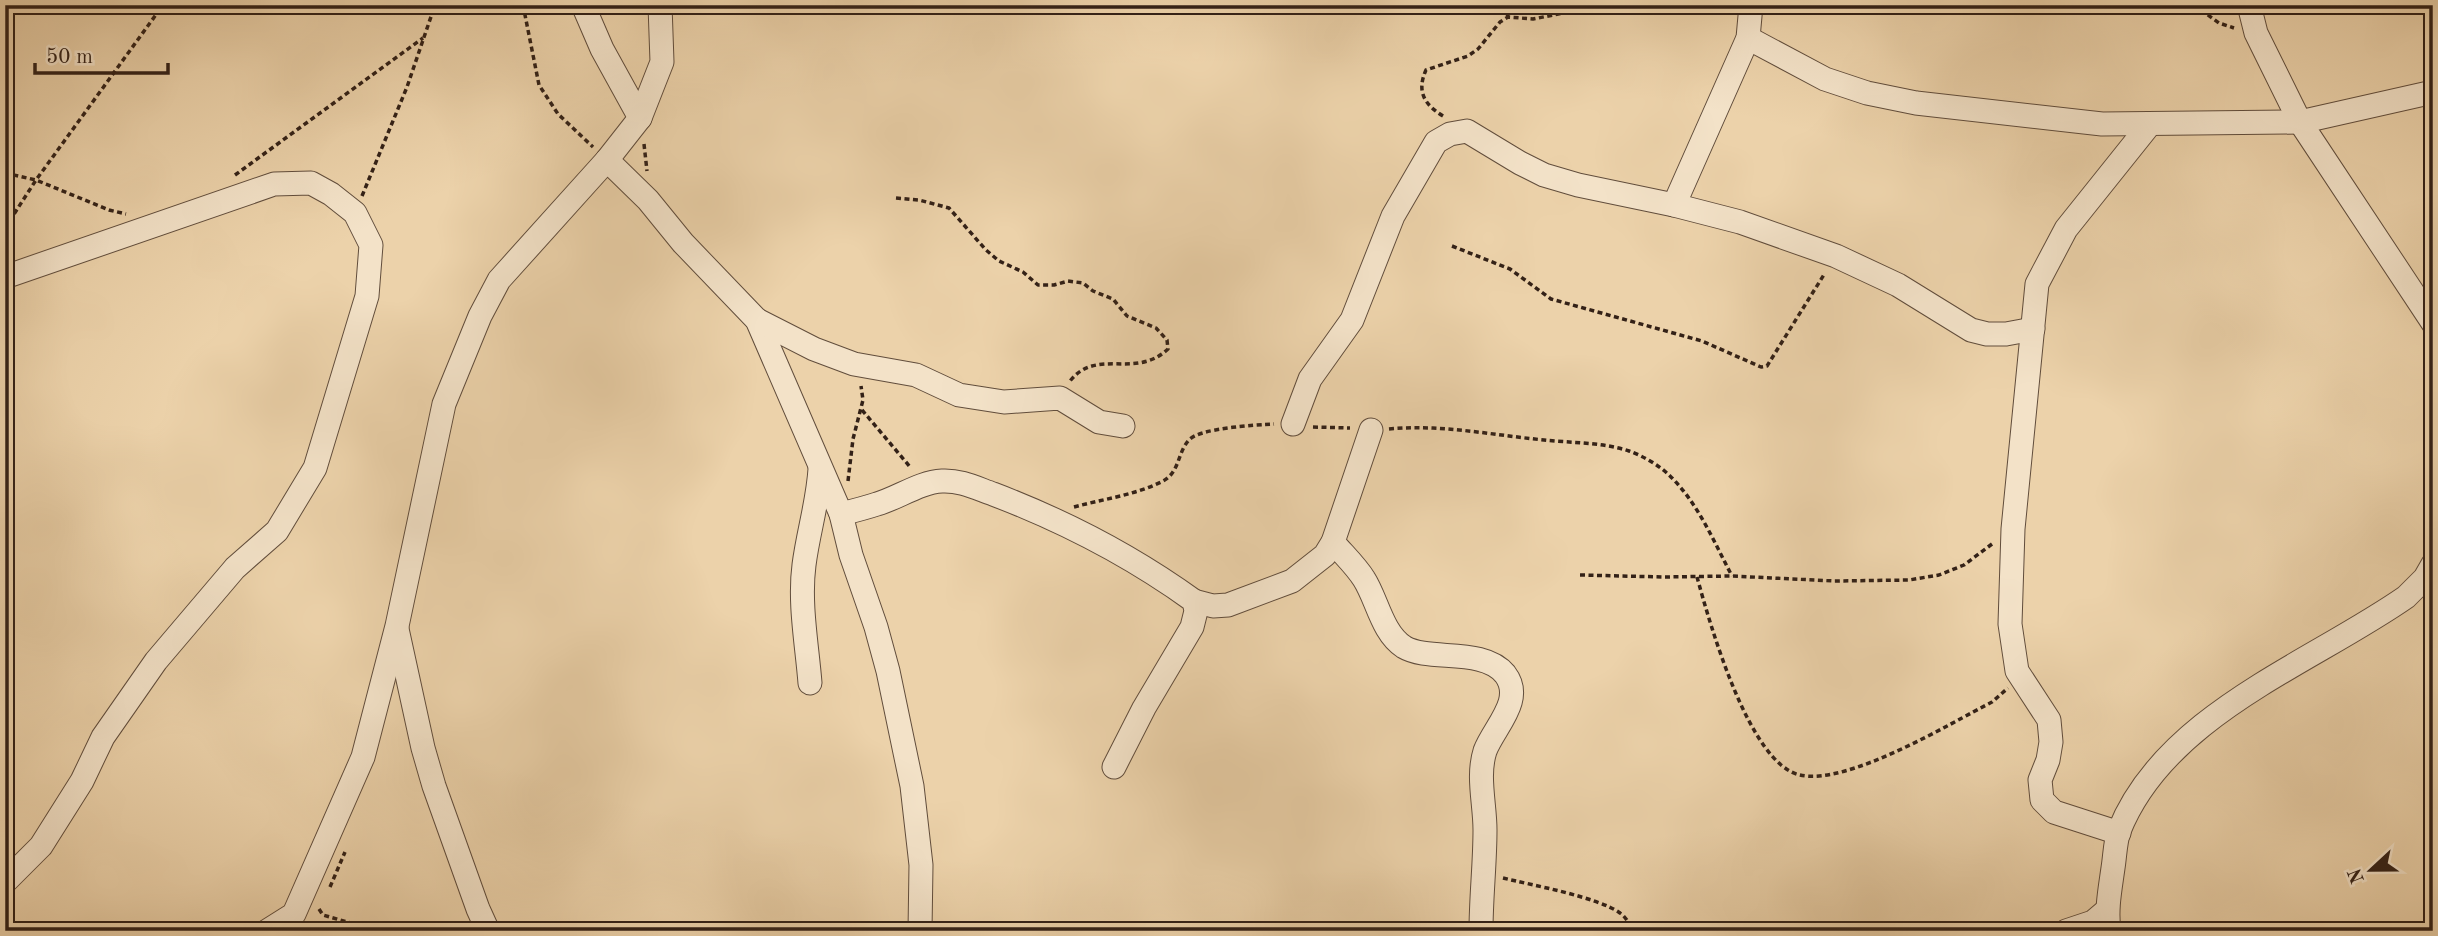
<svg xmlns="http://www.w3.org/2000/svg" width="2438" height="936" font-family="'Old Standard TT',serif">
<rect width="100%" height="100%" fill="#ecd2aa"/>
<filter id="stains"><feTurbulence type="fractalNoise" baseFrequency=".00286" numOctaves="4"/><feColorMatrix values="0 0 0 0 .2 0 0 0 0 .09 0 0 0 0 .02 0 0 0 .5 -.17"/></filter>
<radialGradient id="worn" r=".72"><stop offset=".6" stop-color="#630" stop-opacity="0"/><stop offset="1" stop-color="#630" stop-opacity=".3"/></radialGradient>
<g fill="none" stroke-linecap="round" stroke-linejoin="round">
<defs>
<g id="minor">
<path d="M583,5L602,49L640,118"/>
<path d="M2249,5L2256,33L2300,122L2433,323"/>
<path d="M1748,38L1825,79L1867,93L1916,103L2102,124L2300,122L2433,92"/>
<path d="M607,160L648,200L683,243L757,320L841,514L851,555L876,627L888,671L912,786L921,865L920,931"/>
<path d="M1674,205L1748,38L1751,5"/>
<path d="M5,277L274,184L311,183L331,194L355,213L371,245L367,296L315,468L277,531L235,568L156,661L103,737L82,781L41,846L5,882"/>
<path d="M757,320L814,349L854,364L916,375L959,395L1004,402L1060,398L1099,422L1123,426"/>
<path d="M1293,424L1310,379L1352,320L1393,216L1436,142L1450,134L1467,131L1520,163L1544,175L1578,185L1674,205L1740,222L1836,256L1898,285L1971,330L1987,334H2006L2033,329"/>
<path d="M841,514C853,511 865,508 877,504C898,498 920,482 942,481C960,480 976,488 993,494C1064,521 1133,557 1194,601L1196,611L1192,627L1144,708L1114,767"/>
<path d="M1333,542C1343,554 1356,566 1364,579C1377,599 1382,633 1404,647C1429,662 1483,647 1505,674C1525,700 1494,727 1485,751C1477,776 1485,804 1485,830C1485,864 1481,897 1481,931"/>
<path d="M1194,601L1213,606L1228,605L1292,581L1325,555L1333,542L1371,430"/>
<path d="M397,629L423,748L434,786L478,909L488,931"/>
<path d="M810,683C807,645 799,603 804,565C808,533 818,502 820,469"/>
<path d="M2119,833L2054,812L2042,800L2040,780L2048,760L2051,742L2049,720L2017,671L2010,624L2013,529L2037,284L2066,229L2150,124"/>
<path d="M267,931L294,914L363,757L397,626L444,404L480,316L499,280L607,160L640,118L662,62L660,5"/>
<path d="M2066,931L2093,922L2106,911"/>
<path d="M2109,931C2106,909 2110,890 2113,868C2115,856 2115,842 2119,831C2165,715 2310,664 2406,597L2425,578L2433,564"/>
</g>
</defs>
<use href="#minor" stroke="#614d3c" stroke-width="25"/>
<g stroke="#332117" stroke-width="3.5" stroke-dasharray="5 3.5" stroke-linecap="butt">
<path d="M523,5L539,85L558,114L593,147"/>
<path d="M1505,5L1508,17"/>
<path d="M2194,5L2219,23L2234,28"/>
<path d="M1443,116C1425,105 1416,92 1426,70L1468,56L1478,49L1500,22L1508,17L1533,19L1605,5"/>
<path d="M644,144L647,171"/>
<path d="M5,173L36,180L109,210L126,214"/>
<path d="M235,175L423,38"/>
<path d="M362,196L407,87L435,5"/>
<path d="M896,198L919,200L949,208L986,250L999,261L1023,272L1038,285H1054L1068,281L1083,283L1093,291L1113,299L1127,316L1156,328L1167,340L1168,349C1135,380 1097,347 1070,381"/>
<path d="M5,228L36,180L163,5"/>
<path d="M1452,246L1510,269L1551,299L1702,341L1761,367L1767,366L1825,273"/>
<path d="M862,410L911,468"/>
<path d="M1313,427L1350,428"/>
<path d="M1389,429C1441,424 1492,435 1544,440C1571,443 1602,442 1629,451C1643,456 1659,465 1670,476C1698,503 1714,542 1732,576"/>
<path d="M848,481L853,439L863,400L861,386"/>
<path d="M1074,507C1103,499 1136,495 1163,481C1180,472 1177,453 1189,440C1199,428 1256,425 1274,424"/>
<path d="M1580,575L1664,577L1732,576L1834,581L1909,580L1939,575L1964,565L1992,544"/>
<path d="M1697,577C1710,624 1749,764 1800,775C1847,786 1949,724 1992,702L2008,688"/>
<path d="M1503,878C1531,885 1598,897 1620,913C1626,917 1630,925 1633,931"/>
<path d="M330,887L345,852"/>
<path d="M319,909L323,915L378,931"/>
</g>
<use href="#minor" stroke="#f3e2c8" stroke-width="23"/>
</g>
<rect width="2438" height="936" fill="none" stroke="#ecd2aa" stroke-width="28"/>
<rect x="7" y="7" width="2424" height="922" fill="none" stroke="#332117" stroke-width="3.5"/>
<rect x="14" y="14" width="2410" height="908" fill="none" stroke="#332117" stroke-width="2"/>
<g transform="translate(2371 870) rotate(248)" stroke="#f3e2c8" stroke-width="5" paint-order="stroke">
<path d="M0-5L12 26L0 18L-12 26Z" fill="#332117"/>
<text y="-10" font-size="19" font-weight="bold" text-anchor="middle" fill="#332117">N</text>
</g>
<path d="M35 63v10h133v-10" fill="none" stroke="#332117" stroke-width="3.5"/>
<text x="46" y="63" font-size="21" fill="#332117" stroke="#f3e2c8" stroke-width="5" paint-order="stroke">50 m</text>
<rect width="100%" height="100%" filter="url(#stains)"/>
<rect width="100%" height="100%" fill="url(#worn)"/>
</svg>
